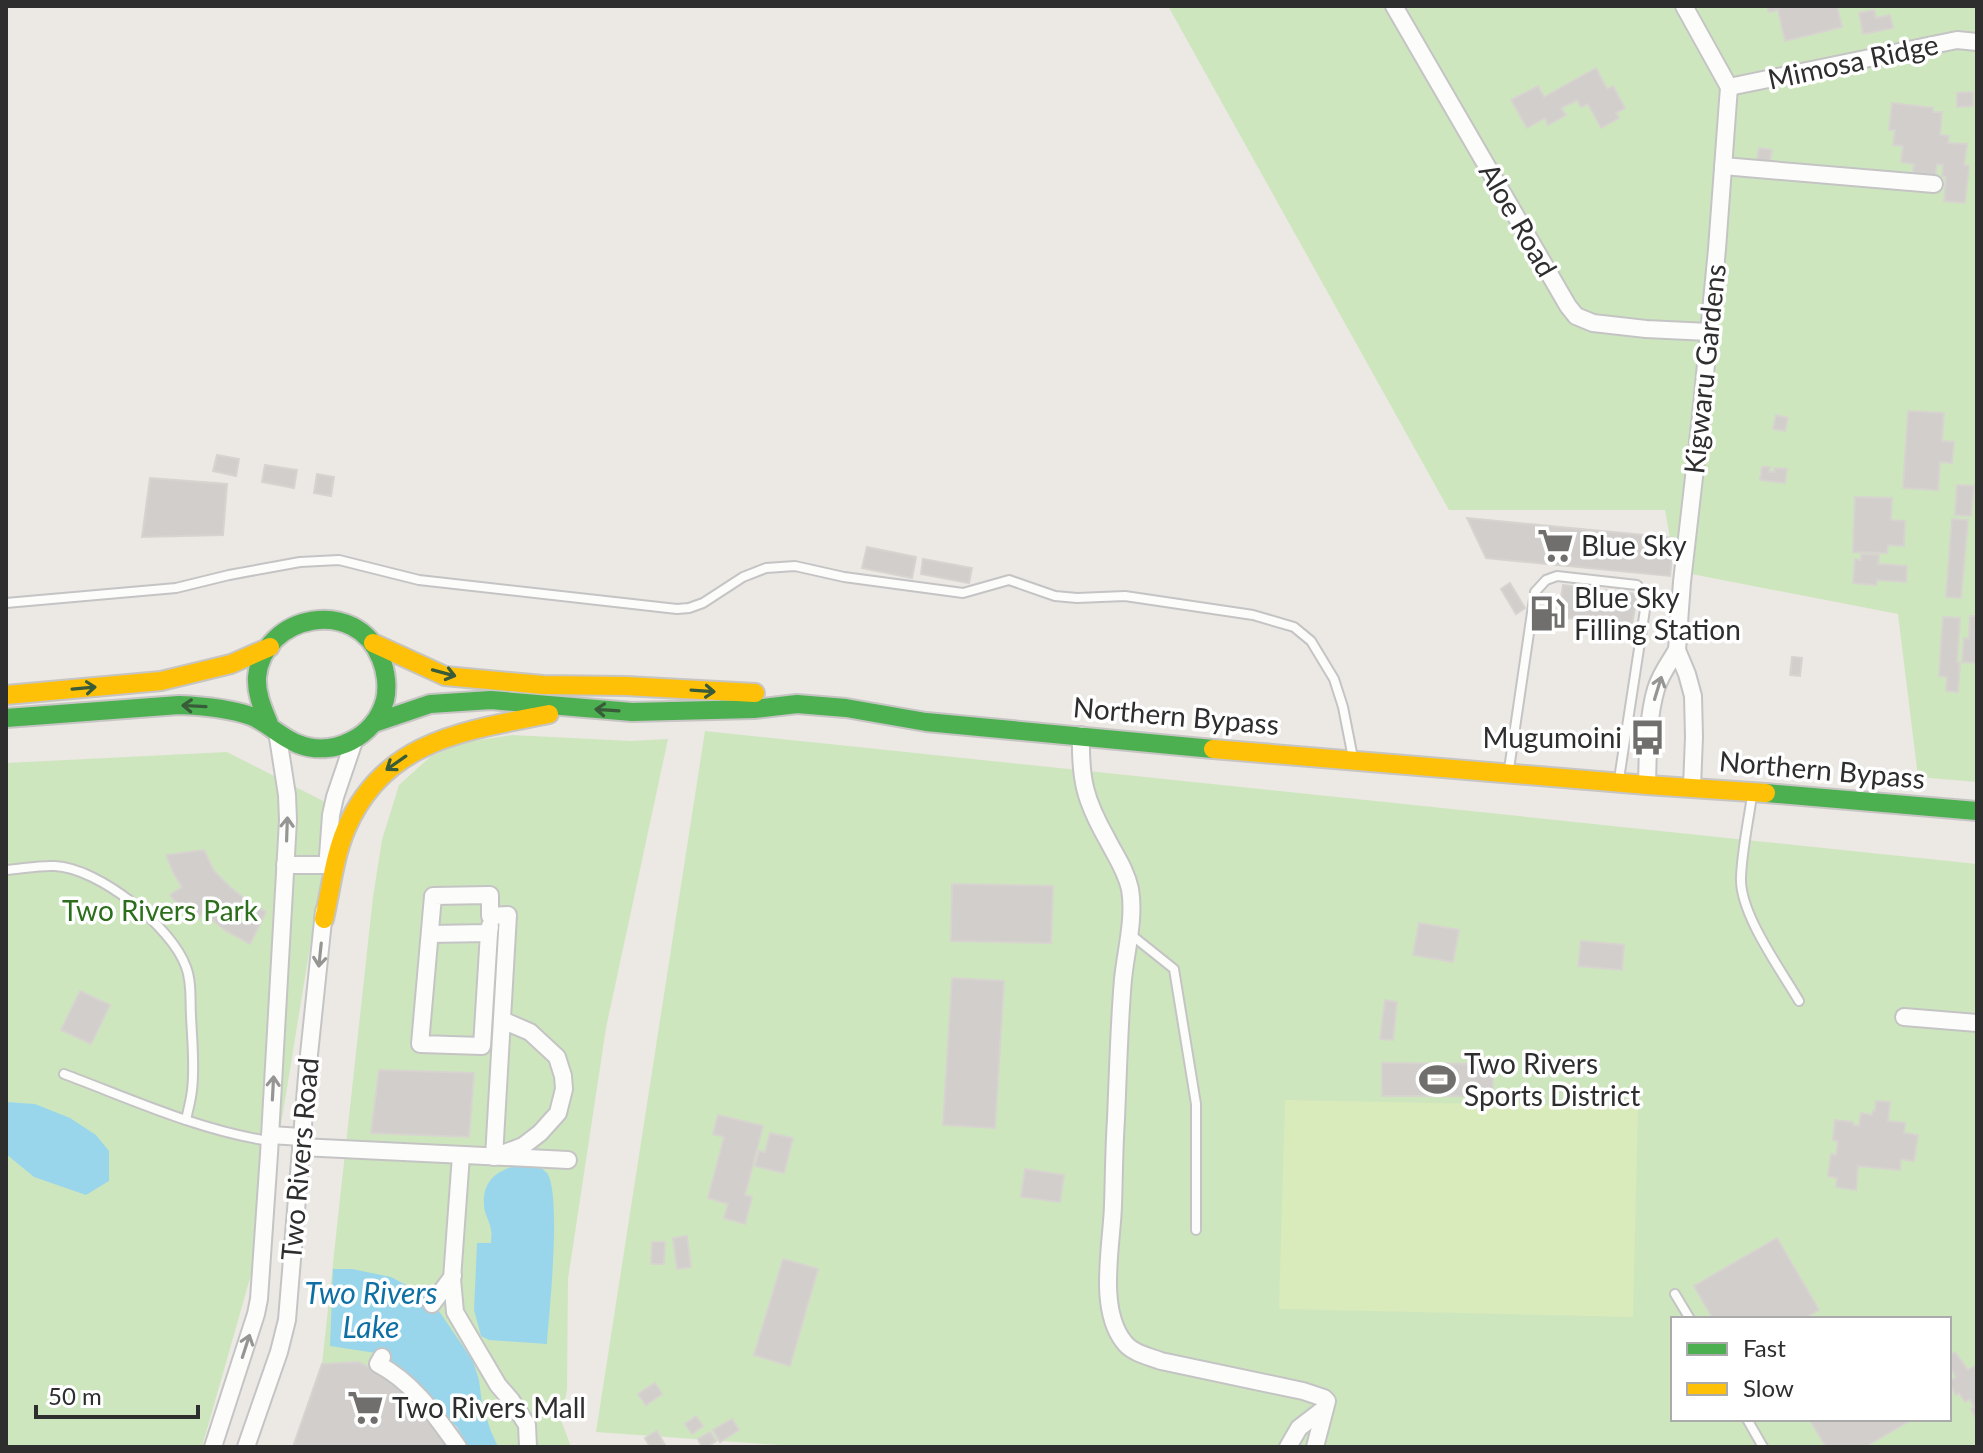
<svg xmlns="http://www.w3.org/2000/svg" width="1983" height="1453" font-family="Lato,sans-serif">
<rect width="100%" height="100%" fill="#ece8e4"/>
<g fill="#cee6be" fill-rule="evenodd">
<path d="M1168,6H1977V782L1918,777L1898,614L1676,571L1665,510H1449Z"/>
<path d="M705,731L1977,864V1447H807L596,1432ZM1673,1319H1949V1419H1673Z"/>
<path d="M512,735L631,741L668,739L606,1028L568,1279L567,1390L561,1420L571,1447H449L379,1372L358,1362L322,1364L373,897L382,840L399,785L430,757L461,743Z"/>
<path d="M227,752L333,806L264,1229L202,1447H6V763Z"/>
</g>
<path fill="#d9eabb" d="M1285,1100L1638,1107L1633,1317L1279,1309Z"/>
<g fill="#99d6ec">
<path d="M6,1102L35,1104L70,1118L96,1135L109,1151V1181L86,1195L34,1177L6,1154Z"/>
<path d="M524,1164C533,1165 542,1167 547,1173C562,1195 549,1313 547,1344L489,1340L481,1336L474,1310L477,1243H491C491,1239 492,1234 491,1230C490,1221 484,1214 484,1205C482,1178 501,1168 524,1164Z"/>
<path d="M333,1269H352L391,1277L425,1295L441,1314L473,1361L479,1380L482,1403L490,1429L498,1447H467L456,1427L444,1412L417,1382L400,1368L376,1353L330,1346Z"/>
</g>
<g fill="#d1cecb" stroke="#d7d4d0" stroke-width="2">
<path d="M1767,6H1837L1842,27L1785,41L1778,10L1769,12Z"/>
<path d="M1874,10L1876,18L1890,15L1893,28L1863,34L1859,13Z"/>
<path d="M1596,68L1607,89L1613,86L1625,108L1616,113L1619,118L1601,128L1588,104L1581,107L1577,100L1561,108L1566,115L1548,125L1545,118L1527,128L1511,100L1538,86L1544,97Z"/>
<path d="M1973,92V106L1957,107V93Z"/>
<path d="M1892,103L1933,108V112H1942L1940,135L1949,136L1948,143L1967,144L1964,165L1969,166L1965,203L1944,201L1946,177L1942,176L1943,165L1937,164L1934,184L1912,181L1914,164L1901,162L1903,146L1893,145L1895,130H1889Z"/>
<path d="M1759,148L1772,150L1769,167L1756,165Z"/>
<path d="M1908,411L1944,413L1942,441L1954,442L1952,463L1940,462L1938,490L1903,488Z"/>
<path d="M1776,415L1788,418L1785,431L1773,429Z"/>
<path d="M217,455L239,459L236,476L213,471Z"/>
<path d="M265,465L297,470L294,488L262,482Z"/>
<path d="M1762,467H1770L1769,472H1774L1775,468L1787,469L1785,483L1760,480Z"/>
<path d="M317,474L334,477L331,496L314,493Z"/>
<path d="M150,478L227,484L223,535L142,537Z"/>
<path d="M1957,485L1974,486L1971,516L1955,515Z"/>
<path d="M1855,497L1892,498L1891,520L1905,521L1904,546L1888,545L1887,553L1853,552Z"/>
<path d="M1467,518L1674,538L1670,576L1486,558Z"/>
<path d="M1952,519L1968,520L1961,598L1946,597Z"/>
<path d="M867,547L916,557L912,578L862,568Z"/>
<path d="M1861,554L1879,555L1878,564L1907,566L1906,582L1877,580L1876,585L1853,583L1855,559L1861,560Z"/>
<path d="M923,559L972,568L969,583L921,574Z"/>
<path d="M1510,583L1525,608L1516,614L1501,589Z"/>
<path d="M1563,585L1637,594L1632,626L1558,617Z"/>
<path d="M1970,616H1977V663L1962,662L1964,638L1969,639Z"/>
<path d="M1943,617L1960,618L1957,662L1960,663L1958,692L1946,691L1947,677L1939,676Z"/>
<path d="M1792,657L1802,658L1800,676L1790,675Z"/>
<path d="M204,850L214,871L230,887L249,902L266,912L250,944L226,931L204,913L192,922L170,895L182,887L173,872L166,855Z"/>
<path d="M952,884L1053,886L1051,943L951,941Z"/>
<path d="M1419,923L1459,930L1453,962L1413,955Z"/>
<path d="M1581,941L1624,945L1622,970L1578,966Z"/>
<path d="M952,978L1004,981L995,1128L943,1125Z"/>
<path d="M80,991L110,1005L91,1044L61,1030Z"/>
<path d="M1385,1000L1397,1002L1393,1040L1380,1039Z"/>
<path d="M1382,1063L1493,1064V1096H1382Z"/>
<path d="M379,1070L474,1073L469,1137L371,1133Z"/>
<path d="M1876,1101L1890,1102L1888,1121L1905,1123L1904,1133L1918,1135L1914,1161L1901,1159L1900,1170L1858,1166L1856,1190L1836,1187L1837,1178L1828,1176L1831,1154L1836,1155L1838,1141L1833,1140L1835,1120L1853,1122V1125L1859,1126L1861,1113L1872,1115L1873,1111H1875Z"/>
<path d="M718,1115L763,1126L745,1195L752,1197L745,1224L724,1218L728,1204L708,1198L724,1137L713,1134Z"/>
<path d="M770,1133L793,1138L784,1173L755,1166L759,1151L765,1152Z"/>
<path d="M1025,1169L1064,1175L1060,1202L1021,1197Z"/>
<path d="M687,1236L691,1267L677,1269L673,1238Z"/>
<path d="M1777,1238L1819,1310L1804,1319H1713L1694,1286Z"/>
<path d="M652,1242H665L664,1264H651Z"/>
<path d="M783,1259L818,1269L790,1366L754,1355Z"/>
<path d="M1955,1352L1968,1370L1977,1365V1420L1971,1409L1974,1407L1970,1399L1965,1402L1959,1393L1956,1395L1949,1382L1956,1377L1952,1370L1949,1372V1356Z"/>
<path d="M358,1362L379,1372L419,1403L456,1427L467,1447H293L322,1364Z"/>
<path d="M655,1383L662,1394L646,1405L638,1394Z"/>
<path d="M696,1416L703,1426L692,1434L685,1424Z"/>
<path d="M732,1419L739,1430L720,1442L713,1430Z"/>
<path d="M1809,1419H1913L1865,1447H1826Z"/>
<path d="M657,1431L666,1447H650L645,1438Z"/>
<path d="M710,1432L716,1441L707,1447H702L698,1439Z"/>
</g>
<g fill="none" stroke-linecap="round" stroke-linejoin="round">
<defs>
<g id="lane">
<path d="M6,603L176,588L229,575L300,562L339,560L419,580L677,609L689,608L703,603L743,577L766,568L795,566L844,577L963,593L1009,580L1055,596L1077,598L1125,596L1253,615L1294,627L1311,641L1334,679L1343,707L1353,758"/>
<path d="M1509,769L1535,592L1546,580L1557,576L1637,585L1644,593L1646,603L1619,779"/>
<path d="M1752,796C1748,823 1742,851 1741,877C1739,913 1781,970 1799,1001"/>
<path d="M6,870C22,869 39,865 55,866C99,868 172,927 186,967C192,982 190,1000 191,1016C192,1040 195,1065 192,1090C191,1100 188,1110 186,1120"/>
<path d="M1129,933L1174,969L1196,1104V1230"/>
<path d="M64,1074C131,1099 198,1130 269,1141"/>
<path d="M1675,1294L1690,1319"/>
<path d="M1747,1419L1763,1447"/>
</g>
<g id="street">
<path d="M1394,6L1568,306L1576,316L1593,323L1646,329L1709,332"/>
<path d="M1684,6L1729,87"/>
<path d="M1729,87L1957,40L1977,42"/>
<path d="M1723,166L1934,184"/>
<path d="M1081,735C1080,780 1085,800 1107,839C1115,855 1126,870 1130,889C1135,918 1126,950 1123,979C1119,1026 1118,1073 1116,1119C1114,1148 1114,1176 1113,1205C1112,1245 1097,1308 1124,1342C1132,1353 1148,1356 1161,1361L1303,1391L1324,1398L1327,1401L1315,1447"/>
<path d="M1647,785C1648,754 1647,720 1656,689C1660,675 1669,663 1677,650"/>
<path d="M1692,787L1694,737L1693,696L1687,674L1677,650L1682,582L1701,416L1717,249L1729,87"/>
<path d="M328,856L331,815L335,797L354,741"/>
<path d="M285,865H328"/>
<path d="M489,933L482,1046L420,1044L433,896L490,895V916L508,915L494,1157L523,1146L540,1133L558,1113L564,1089L563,1076L557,1057L530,1032L502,1020"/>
<path d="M430,934L489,933L490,926"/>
<path d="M1904,1017L1977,1023"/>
<path d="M270,1135L302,1137"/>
<path d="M301,1147L568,1160"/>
<path d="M461,1155L452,1279L455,1312L498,1385L511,1400L527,1425L528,1447"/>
<path d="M432,1304L453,1276"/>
<path d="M382,1357L378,1364C414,1383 435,1415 458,1447"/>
<path d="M213,1447L256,1314L259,1299L269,1154L288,820L287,795L277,731"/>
<path d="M246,1447L279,1352L287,1320L308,1064L324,911"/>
<path d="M1288,1447L1299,1428L1325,1408"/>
</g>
<g id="fast">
<path d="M6,718L179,705C203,706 228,708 251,716C268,723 280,737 298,744C333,758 375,737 385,700C388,687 386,671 381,659C357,596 263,614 257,677C256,694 263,709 269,724"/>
<path d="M374,723L430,704L491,700L632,712L754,709L797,704L846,708L926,722L1213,749"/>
<path d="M1766,793L1977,811"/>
</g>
<g id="slow">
<path d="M373,643L445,676L543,685L626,686L755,693"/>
<path d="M6,695L161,681L231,664L270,647"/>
<path d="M1213,749L1647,785L1766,793"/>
<path d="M324,919C331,889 334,857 346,829C384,740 464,731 549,714"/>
</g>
</defs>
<use href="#lane" stroke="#c5c4c5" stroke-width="12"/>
<use href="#street" stroke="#c5c4c5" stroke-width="20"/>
<use href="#fast" stroke="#c6c5c4" stroke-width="22"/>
<use href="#slow" stroke="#c6c5c4" stroke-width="22"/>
<use href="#lane" stroke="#fcfcfb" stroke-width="8"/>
<use href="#street" stroke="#fcfcfb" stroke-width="16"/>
<use href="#fast" stroke="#4caf50" stroke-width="18"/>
<use href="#slow" stroke="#ffc107" stroke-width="18"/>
</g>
<defs><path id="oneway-shaft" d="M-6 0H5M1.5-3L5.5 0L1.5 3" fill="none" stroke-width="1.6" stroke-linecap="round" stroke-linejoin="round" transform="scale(2)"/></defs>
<g stroke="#385b3a">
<use href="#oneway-shaft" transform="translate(444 673) rotate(15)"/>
<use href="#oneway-shaft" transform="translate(84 688) rotate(-5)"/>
<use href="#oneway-shaft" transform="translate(703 691) rotate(4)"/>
<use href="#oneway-shaft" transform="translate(194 706) rotate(-177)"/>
<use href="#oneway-shaft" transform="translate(607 710) rotate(-176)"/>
<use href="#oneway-shaft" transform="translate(396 763) rotate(145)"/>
</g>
<g stroke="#959594">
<use href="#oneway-shaft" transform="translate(1658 688) rotate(-73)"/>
<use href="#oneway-shaft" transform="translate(287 829) rotate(-88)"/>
<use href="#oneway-shaft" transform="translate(320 955) rotate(96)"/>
<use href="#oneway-shaft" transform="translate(273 1088) rotate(-87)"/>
<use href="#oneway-shaft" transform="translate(246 1346) rotate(-72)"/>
</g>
<defs>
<symbol id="supermarket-bare" viewBox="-9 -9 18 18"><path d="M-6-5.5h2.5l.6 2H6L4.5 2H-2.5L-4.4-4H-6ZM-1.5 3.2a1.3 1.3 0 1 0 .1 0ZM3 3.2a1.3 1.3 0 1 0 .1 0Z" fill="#706f6e" stroke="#fff" stroke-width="2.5" paint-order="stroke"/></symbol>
<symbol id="fuel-bare" viewBox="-9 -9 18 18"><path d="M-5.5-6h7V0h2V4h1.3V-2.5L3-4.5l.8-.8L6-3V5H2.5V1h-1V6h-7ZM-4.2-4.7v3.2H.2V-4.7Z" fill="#706f6e" stroke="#fff" stroke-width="2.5" paint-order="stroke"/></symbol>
<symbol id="bus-bare" viewBox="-9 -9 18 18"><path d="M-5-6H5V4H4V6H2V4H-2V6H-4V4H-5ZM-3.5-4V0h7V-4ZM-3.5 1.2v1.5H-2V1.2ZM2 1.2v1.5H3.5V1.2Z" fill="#706f6e" stroke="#fff" stroke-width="2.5" paint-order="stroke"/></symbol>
<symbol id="stadium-bare" viewBox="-9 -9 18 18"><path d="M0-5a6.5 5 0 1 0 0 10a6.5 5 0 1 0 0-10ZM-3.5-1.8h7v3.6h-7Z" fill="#706f6e" stroke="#fff" stroke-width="2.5" paint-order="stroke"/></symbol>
</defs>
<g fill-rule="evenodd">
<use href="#supermarket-bare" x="1530" y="520" width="51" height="51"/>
<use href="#fuel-bare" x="1522" y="588" width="51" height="51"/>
<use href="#bus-bare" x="1622" y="712" width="51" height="51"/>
<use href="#stadium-bare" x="1412" y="1054" width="51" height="51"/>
<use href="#supermarket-bare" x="340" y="1382" width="51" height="51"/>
</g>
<g text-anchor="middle" stroke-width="7" stroke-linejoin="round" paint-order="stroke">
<g font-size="28" fill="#2e2e2e" stroke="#fff">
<text transform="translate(1853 62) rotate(-12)" y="10">Mimosa Ridge</text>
<text transform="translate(1518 220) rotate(60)" y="10">Aloe Road</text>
<text transform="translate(1705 369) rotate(-84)" y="10">Kigwaru Gardens</text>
<text transform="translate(1176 716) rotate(5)" y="10">Northern Bypass</text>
<text transform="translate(1822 770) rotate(5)" y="10">Northern Bypass</text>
<text transform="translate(300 1159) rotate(-85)" y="10">Two Rivers Road</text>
</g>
<g font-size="28" fill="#2e2e2e" stroke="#fff" text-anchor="start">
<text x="1581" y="556">Blue Sky</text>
<text x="1574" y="608">Blue Sky<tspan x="1574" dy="32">Filling Station</tspan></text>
<text x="1622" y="748" text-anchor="end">Mugumoini</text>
<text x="1464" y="1074">Two Rivers<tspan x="1464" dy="32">Sports District</tspan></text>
<text x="392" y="1418">Two Rivers Mall</text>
</g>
<g font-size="28" fill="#2c6e1b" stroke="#fff">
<text x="160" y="921">Two Rivers Park</text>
</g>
<g font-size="30" font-style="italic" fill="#0d6fa3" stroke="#fff">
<text x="371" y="1304">Two Rivers<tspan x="371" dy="34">Lake</tspan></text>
</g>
</g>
<rect width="1983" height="1453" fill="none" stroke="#2e2e2e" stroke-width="16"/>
<rect x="1671" y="1317" width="280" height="104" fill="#ffffff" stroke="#ababab" stroke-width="2"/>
<rect x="1687" y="1343" width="40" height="12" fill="#4caf50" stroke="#ababab" stroke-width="2"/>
<text x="1743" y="1357" font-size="24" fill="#2e2e2e">Fast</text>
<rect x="1687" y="1383" width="40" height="12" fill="#ffc107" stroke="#ababab" stroke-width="2"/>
<text x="1743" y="1397" font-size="24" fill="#2e2e2e">Slow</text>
<path d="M36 1405v12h162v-12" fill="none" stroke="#2e2e2e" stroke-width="4"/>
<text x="48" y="1405" font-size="24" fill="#2e2e2e" stroke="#ffffff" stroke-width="6" paint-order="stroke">50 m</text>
</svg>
